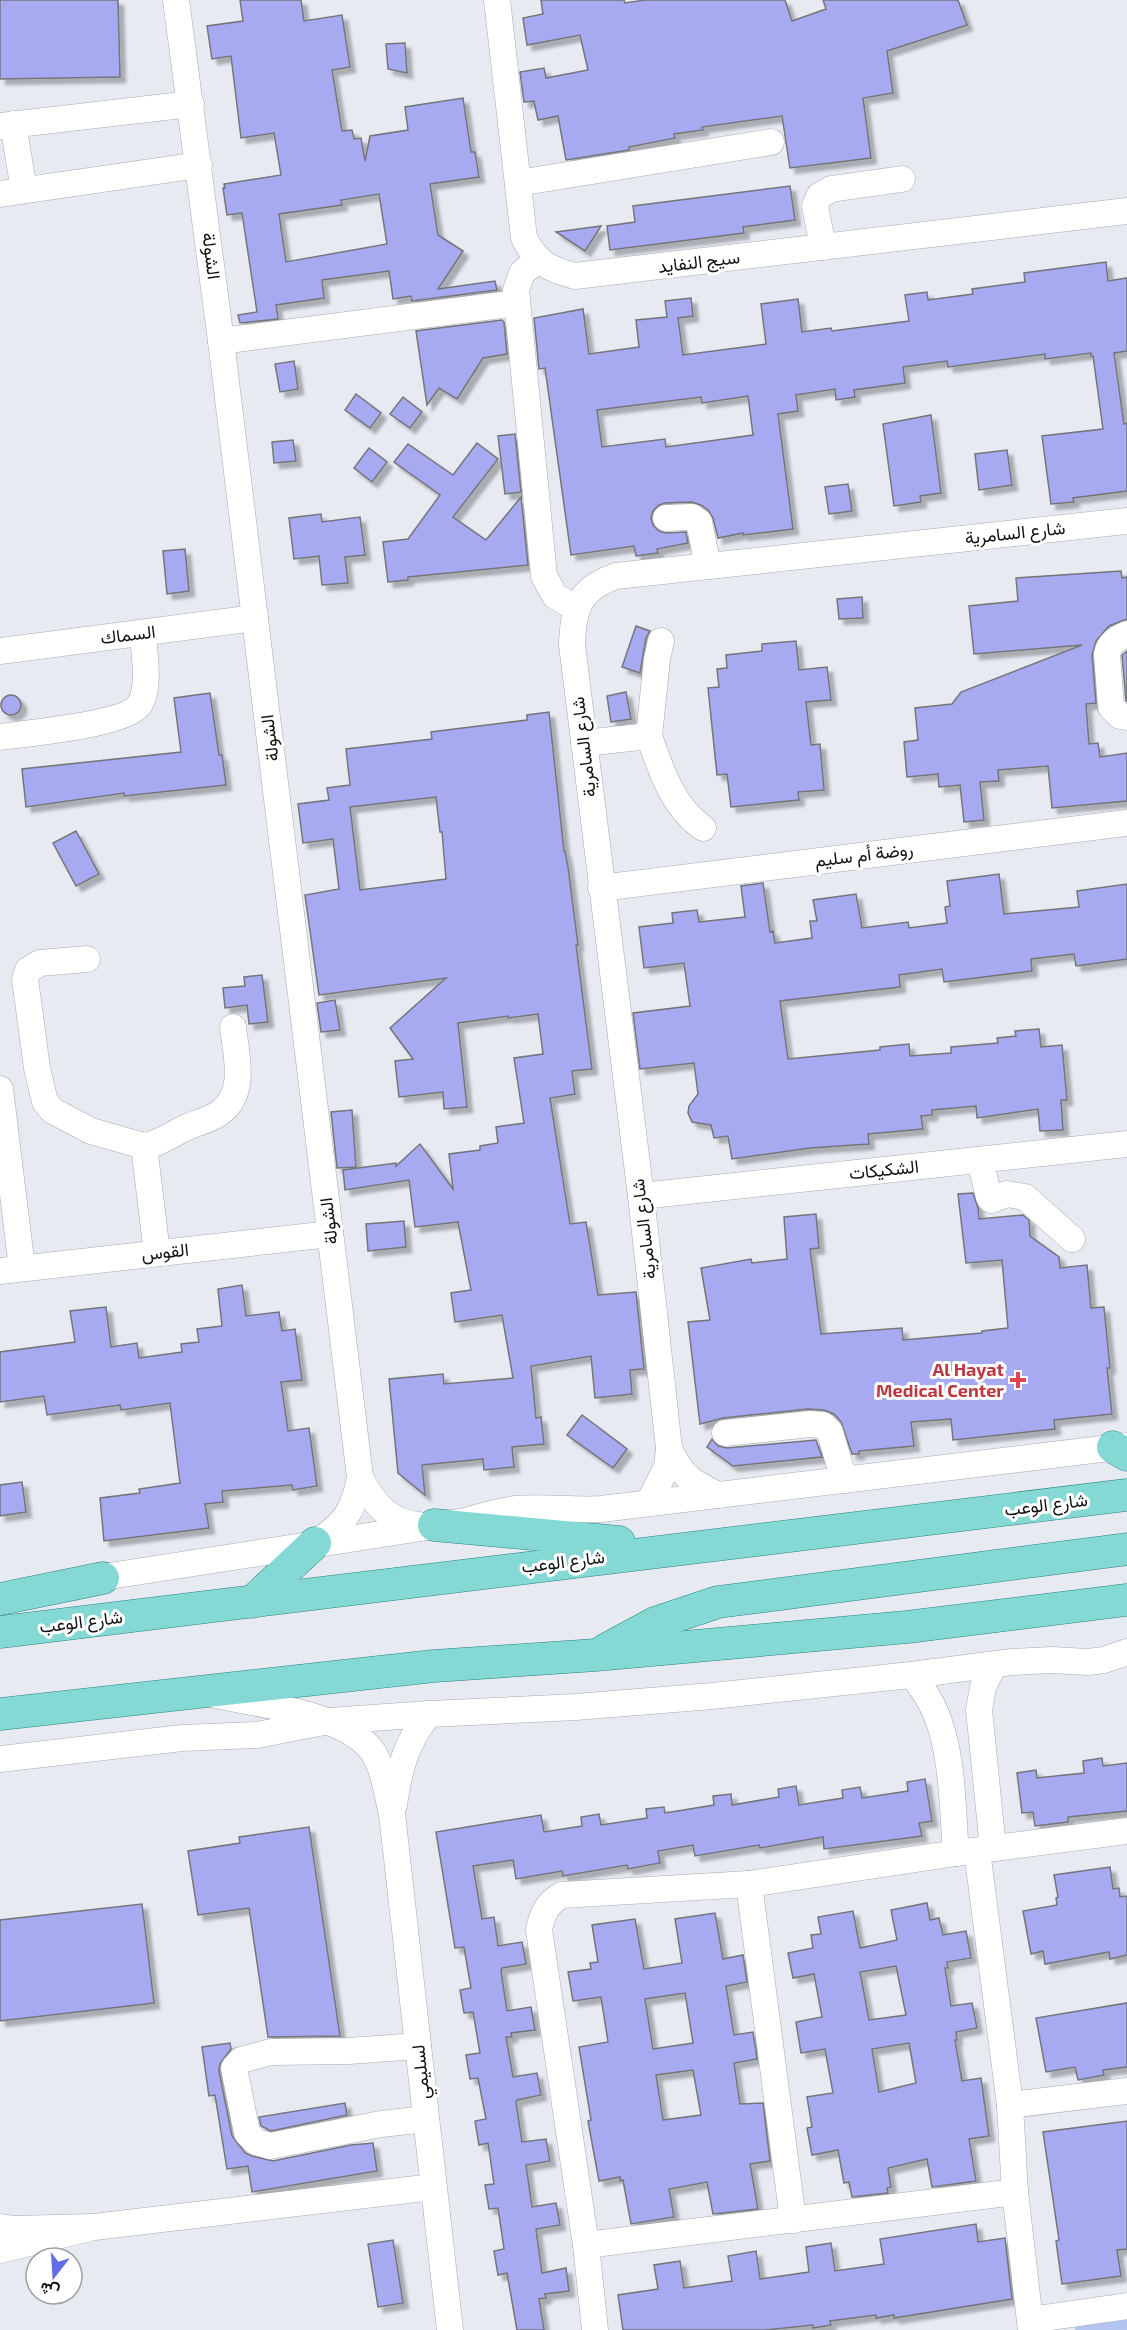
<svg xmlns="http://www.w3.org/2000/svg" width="1127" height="2330" font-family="'Exo 2',Vazirmatn,sans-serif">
<defs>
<filter id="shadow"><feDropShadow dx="5.5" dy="5.5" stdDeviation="1.5" flood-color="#0004"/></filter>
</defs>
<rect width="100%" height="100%" fill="#e7eaf1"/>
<path fill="#b2c5f2" d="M1127,2316V2330H1075L1074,2321Z"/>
<g fill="#a8aaf1" stroke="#74747b" stroke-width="1.5" fill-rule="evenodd" filter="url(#shadow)">
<path d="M0,0H118L120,77L0,79Z"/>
<path d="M240,0H301L304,21L342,15L350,67L332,70L342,131L352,130L354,139L361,138L365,161L370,136L408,130L405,107L463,98L471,152H475L479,177L430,184L438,235L463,251L438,289L495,281L497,290L412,301L411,296L393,299L389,271L322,280L324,298L276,305L278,319L240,323L238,315L257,312L242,213L227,215L223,188H225L224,184L281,175L274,133L241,138L231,56L212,59L207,26L243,21ZM379,194L387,244L286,262L279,214L342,205L341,200Z"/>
<path d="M541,0H624L625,3L645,0H785L792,21L826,9L823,0H958L967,25L887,51L893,93L863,98L871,158L790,168L782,116L702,127L703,130L674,134L675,138L629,147V150L566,160L558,116L538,120L534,101L524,102L520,72L544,68L546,78L588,70L580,35L527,45L523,18L543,14Z"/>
<path d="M405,43L407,73L388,69L386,44Z"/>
<path d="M790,186L795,220L743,227L744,233L610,250L607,226L635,222L633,206Z"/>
<path d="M601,226L585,251L556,232Z"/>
<path d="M1106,262L1108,281L1127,278V351L1114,353L1124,424L1127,423V491L1073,498L1074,502L1051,504L1042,436L1103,429L1093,356H1091V353L1045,359V354L948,367L947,361L903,367L905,383L854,390L855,397L836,400L835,389L796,395L798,411L778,414L793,529L743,535V533L718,538L713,518L708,510L701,505L691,502L665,503L659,505L653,511L651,518L653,525L659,531L666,533L686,532L688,543L657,549L658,553L636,556L634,546L571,555L545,368L539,369L534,318L583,309L589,354L639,347L636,320L667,317L665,301L691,298L693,316L678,318L683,355L766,344L761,304L798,299L802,332L831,328L832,331L909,321L905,295L927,292L928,300L973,294L972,289L1025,282L1024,273ZM748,396L753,435L666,447L665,439L602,447L597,410L701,397L702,403Z"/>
<path d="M502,320L504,322L507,354L483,358L457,399L439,388L427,405L416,331Z"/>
<path d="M294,361L298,389L280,392L275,364Z"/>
<path d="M356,394L381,413L370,428L345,410Z"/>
<path d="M403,397L422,412L410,428L390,414Z"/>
<path d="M931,415L941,493L920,496L921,502L894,506L883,424Z"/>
<path d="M515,434L521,492L505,494L498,436Z"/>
<path d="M293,440L296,461L274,463L272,442Z"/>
<path d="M477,443L498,459L453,517L486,540L521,497L528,565L408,577V580L388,582L383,542L408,539L440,495L394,462L408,444L453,475Z"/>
<path d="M369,448L387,462L372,482L354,468Z"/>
<path d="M1007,450L1012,485L979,490L975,454Z"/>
<path d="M848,484L852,511L829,514L825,487Z"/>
<path d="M321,514L322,522L360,517L365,555L345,557L348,583L322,585L319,556L294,559L289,518Z"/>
<path d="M185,549L189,591L167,594L163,551Z"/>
<path d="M1121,571L1122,578L1127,577V619L1109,626L1096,641L1092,655L1096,703L1086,704L1089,744L1098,743L1100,757L1127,753V801L1052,808L1048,766L998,770L999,781L980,782L984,820L964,822L960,785L939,787L938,774L907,777L904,742L918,740L915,708L952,704L961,692L1082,645L974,654L969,606L1018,601L1016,578Z"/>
<path d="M862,597L863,618L839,619L837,599Z"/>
<path d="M636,626L650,631L646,638L640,673L622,667Z"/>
<path d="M796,641L799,670L827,667L831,700L806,702L811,745L820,744L824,790L798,792L799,800L731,807L727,774L717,775L708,688L719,687L717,669L727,668L726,655L762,651V644Z"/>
<path d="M1127,651V701H1126L1122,655Z"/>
<path d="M626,692L631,719L611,722L607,696Z"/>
<path d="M210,693L219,755H222L226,785L124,796V793L26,807L22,769L181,752L174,698Z"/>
<circle cx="11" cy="705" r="10"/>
<path d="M549,712L564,851H565L568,867L578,945H576L592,1069L572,1071L575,1094L550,1098L570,1224L586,1222L598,1295L636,1292L644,1369L630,1370L632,1394L595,1398L591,1356L531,1366L536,1418L541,1417L544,1444L512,1447L514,1467L484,1470L483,1459L422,1465L425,1495L398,1473L389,1379L443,1374L444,1384L513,1378L502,1315L455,1322L451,1293L471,1290L458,1222L415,1227L409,1180L345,1190L343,1170L396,1163V1166L420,1144L453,1189L449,1154L480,1150V1146L498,1143L496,1127L524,1123L514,1058L543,1054L538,1014L508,1018V1016L458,1023L467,1107L444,1109L443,1092L399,1097L395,1061L413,1059L390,1028L446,978L319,995L305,895L339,889L333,839L303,843L298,804L329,800L327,788L350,785L346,749L432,739L431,732L527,720V715ZM436,797L440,832H442L446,879L360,890L350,807Z"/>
<path d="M76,831L99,874L76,886L53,843Z"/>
<path d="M999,874L1004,914L1079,907L1077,891L1127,884V959L1076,966L1074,954L1031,959L1032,971L944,982L942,969L899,975L900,987L780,1001L788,1059L880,1050V1047L909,1044L910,1056L951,1053V1047L998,1043L997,1038L1016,1036L1015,1031L1039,1029L1041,1047L1062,1045L1067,1100H1061L1063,1130L1040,1131L1038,1109L977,1118L976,1106L932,1110V1115L921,1116L923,1129L868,1134L869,1144L810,1148L732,1159L728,1136L714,1138L711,1125L692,1122L688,1113L689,1106L698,1094L694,1063L640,1069L633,1013L690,1006L684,963L644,968L639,927L673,923L672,913L697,910L699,922L745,917L741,886L763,883L770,932L773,931L775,943L812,938L810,921H817L813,900L856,894L862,928L908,922L909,928L947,923L945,907L950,906L947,881Z"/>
<path d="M262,975L268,1022L249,1024L247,1005L225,1008L223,988L245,986L244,977Z"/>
<path d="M335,1000L340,1030L321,1032L317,1003Z"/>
<path d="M352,1110L356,1167L337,1168L331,1112Z"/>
<path d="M973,1193L978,1208L979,1219L1023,1215L1029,1220L1030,1236L1059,1257L1060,1268L1087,1265L1091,1308L1104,1307L1110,1368H1107L1112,1414L1054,1420L1055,1429L953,1440L951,1419L911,1422L914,1446L859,1451V1454H852L841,1422L834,1414L824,1410L808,1409L723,1418L700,1424L688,1322L710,1320L701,1268L751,1259L752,1263L787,1259L784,1217L816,1214L819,1248L810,1249L821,1334L902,1328L903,1340L982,1333V1331L1008,1328L1002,1260L966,1263L958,1194Z"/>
<path d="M404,1221L406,1247L368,1251L366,1224Z"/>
<path d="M242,1285L246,1316L279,1312L282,1331L295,1329L302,1380L281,1382L288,1431L309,1428L317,1486L293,1490L292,1485L222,1491L223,1502L205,1504L209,1528L104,1541L100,1498L140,1493L139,1489L180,1483L170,1403L121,1410L120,1405L47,1415L44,1396L0,1402V1352L75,1342L70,1311L106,1307L111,1347L137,1343L139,1358L182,1352L181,1344L199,1342L197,1329L222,1326L218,1289Z"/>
<path d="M582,1415L627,1449L613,1468L567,1435Z"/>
<path d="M712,1439L718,1446L727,1448L816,1440L822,1457L733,1466L707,1447Z"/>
<path d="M22,1482L26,1512L0,1516V1485Z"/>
<path d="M1102,1758L1103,1766L1127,1763V1811L1068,1817V1822L1035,1826L1033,1812L1022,1813L1017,1773L1036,1770L1037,1778L1084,1773L1083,1761Z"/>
<path d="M925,1779L932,1821L919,1823L922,1836L824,1849L823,1837L760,1848L759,1845L695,1856L693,1845L658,1851L660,1863L628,1869L627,1865L563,1876L562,1871L516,1879L513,1860L473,1866L482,1919L494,1917L498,1946L522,1942L526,1964L502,1968L501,1971L507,2011L531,2007L535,2030L511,2033L512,2037H506L513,2077L537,2073L541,2095L517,2100L516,2103L522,2142L546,2139L550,2161L526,2165L532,2207L556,2203L560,2225L536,2229L542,2273L566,2268L569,2291L545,2294L546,2298L539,2299L544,2330H517L507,2273L498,2275L494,2251L504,2249L498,2208L489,2209L485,2185L494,2184L488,2143L479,2145L475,2121L486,2119L478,2078L470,2079L466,2055L480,2053L473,2012L464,2013L460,1990L471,1988L464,1947L455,1948L436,1832L541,1815L544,1832L582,1826L581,1817L599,1814L601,1825L647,1818L646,1809L664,1807L665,1813L714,1805L713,1796L731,1794L732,1805L779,1797L778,1789L796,1786L799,1805L843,1798L842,1790L860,1787L862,1798L908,1791L907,1782Z"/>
<path d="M309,1827L340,2036L268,2037L249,1908L198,1915L188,1851L240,1843L239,1837Z"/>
<path d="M1110,1867L1113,1889L1119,1888L1120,1897L1127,1896V1955L1110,1959L1109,1952L1045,1964L1043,1951L1031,1954L1023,1911L1057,1905L1056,1898L1058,1897L1054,1875Z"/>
<path d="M927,1903L930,1920L939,1918L943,1935L966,1931L971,1958L947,1962L948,1968H945L951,2006L972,2003L977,2028L956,2032L957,2040H955L962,2081L981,2078L989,2136L969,2139L976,2181L932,2187L927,2159L888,2168L891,2187L887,2188L888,2193L852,2197L849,2182L844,2183L838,2150L812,2155L807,2128L812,2127L807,2097L833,2093L825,2049L801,2053L796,2022L822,2017L814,1974L793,1978L788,1953L813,1948L811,1935L821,1934L818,1917L853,1911L860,1948L897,1940L891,1910ZM896,1966L906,2015L869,2020L860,1972ZM909,2043L916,2083L879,2092L872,2049Z"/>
<path d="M142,1904L154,2003L0,2021V1920Z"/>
<path d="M715,1913L723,1959L743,1955L747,1982L726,1986L734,2035L753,2032L757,2059L734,2063L735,2070L740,2104L763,2103L770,2161L750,2164L758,2209L713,2214L707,2182L669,2189L674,2217L631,2224L623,2180L620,2181V2177L599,2181L588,2121L591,2120L579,2047L608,2042L601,1997L573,2001L568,1972L591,1969L590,1963L598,1962L592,1925L635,1919L644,1969L682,1963L675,1919ZM685,1993L693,2043L653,2049L645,1999ZM693,2070L701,2115L663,2120L656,2075Z"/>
<path d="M1127,2003V2067L1103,2070L1104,2075L1078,2080L1075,2067L1046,2072L1036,2018Z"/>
<path d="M230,2043L231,2049L220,2064L219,2071L232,2136L245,2153L252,2156L273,2161L351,2145L373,2143L377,2171L252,2192L248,2166L227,2169L215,2095L209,2096L202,2047Z"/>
<path d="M345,2103L347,2115L271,2131L261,2126L259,2117Z"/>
<path d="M1127,2121V2249L1117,2250L1121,2276L1062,2284L1056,2241L1059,2240L1043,2132Z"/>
<path d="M976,2224L978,2242L1005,2238L1012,2299L894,2318V2315L876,2318V2315L830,2321L831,2325L813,2328V2325L765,2330H623L618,2295L658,2289L654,2265L680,2261L684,2288L732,2281L728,2256L756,2251L760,2279L809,2272L806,2247L831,2243L835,2271L884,2264L880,2239Z"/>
<path d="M393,2240L403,2303L378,2307L368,2244Z"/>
</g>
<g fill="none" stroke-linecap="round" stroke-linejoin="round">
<defs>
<g id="minor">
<path d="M176,0L221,341L360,1477C354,1511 344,1525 315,1543"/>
<path d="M497,0L524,238C537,263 548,269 575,276L1127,211"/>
<path d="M13,124L24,190"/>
<path d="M0,126L191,104"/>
<path d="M518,183L771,142"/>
<path d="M0,194L199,165"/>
<path d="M823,247L815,206L819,196L831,189L902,179"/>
<path d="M538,259L522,273L516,290L544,576L555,596L577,609"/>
<path d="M221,341L517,303"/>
<path d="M666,518L692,517L699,522L708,566"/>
<path d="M1127,634C1117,638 1109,643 1107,654L1111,707L1120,716L1127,717"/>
<path d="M0,651L255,618"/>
<path d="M649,736L657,659L661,641"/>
<path d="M0,737C26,733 131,725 141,702C150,683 144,654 143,633"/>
<path d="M584,743L649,736C661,770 672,806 703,828"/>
<path d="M601,888L1127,823"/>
<path d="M87,959L40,963L28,970L25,979L37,1068L45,1102L53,1111L91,1131L144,1146"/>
<path d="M0,1089L22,1268"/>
<path d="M980,1160L989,1197L991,1200L1007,1194L1025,1197L1072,1239"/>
<path d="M641,1196L1127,1144"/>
<path d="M157,1253L144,1146C159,1144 172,1134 187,1127C197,1123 212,1119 221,1112C247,1092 236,1055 233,1027"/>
<path d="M0,1271L330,1234"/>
<path d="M725,1433L810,1424L823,1425L830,1432L844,1480"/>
<path d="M669,1448C682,1477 690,1481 718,1495"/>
<path d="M360,1477C372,1502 389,1523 419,1525"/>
<path d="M649,1502L667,1467L669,1448L641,1196L572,645C573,608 579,589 616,576L1127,521"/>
<path d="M84,1580L466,1521C482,1516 499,1511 516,1509C544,1506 572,1511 601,1509L1127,1446"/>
<path d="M911,1675C955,1720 951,1794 956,1853"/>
<path d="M215,1695C258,1704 347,1714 373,1752C384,1769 387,1794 392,1814L450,2330"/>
<path d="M0,1759L182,1738L257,1735L329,1721L429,1714L576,1707L712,1696L911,1675L1012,1662L1052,1660L1088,1662L1104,1660L1127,1652"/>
<path d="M394,1805C399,1770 406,1741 429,1714"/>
<path d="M993,1848L979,1710L983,1687L994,1665"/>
<path d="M977,1851L1010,2105L1127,2091"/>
<path d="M749,1884L793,2220"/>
<path d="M418,2046L349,2051L271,2052L241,2060L234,2068L247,2133L256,2142L270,2146L381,2124L426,2119"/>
<path d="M1010,2105L1015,2192L1031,2330"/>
<path d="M0,2227L14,2229L94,2227L0,2250"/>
<path d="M94,2227L433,2187"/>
<path d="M586,2245L1015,2192"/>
<path d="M1030,2320L1127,2306"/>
<path d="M595,2330L586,2245L539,1930C542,1914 547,1903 562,1895L749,1884L956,1853L1127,1831"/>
</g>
<g id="major">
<path d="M1113,1447L1127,1455"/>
<path d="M434,1525L619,1542"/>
<path d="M0,1599L103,1578"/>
<path d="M252,1602L315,1543"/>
<path d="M0,1632L1127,1495"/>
<path d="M605,1650L655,1623L718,1602L1127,1549"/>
<path d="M0,1714L434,1666L596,1655L907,1627L1127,1600"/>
</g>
</defs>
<use href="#minor" stroke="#a7aab1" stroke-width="27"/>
<use href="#major" stroke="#278380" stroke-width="33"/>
<use href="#minor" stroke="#fff" stroke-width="26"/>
<use href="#major" stroke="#85d9d5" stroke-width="32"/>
</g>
<path fill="#e0444e" stroke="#fff" stroke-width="2" d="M1015 1371h6v6h6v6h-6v6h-6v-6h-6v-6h6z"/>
<g text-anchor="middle" stroke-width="6" stroke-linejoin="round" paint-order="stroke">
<g font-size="18" fill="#121315" stroke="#fff">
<text transform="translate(211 256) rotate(83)" y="6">الشولة</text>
<text transform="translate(699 262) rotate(-7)" y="6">سيج النفايد</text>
<text transform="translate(1015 533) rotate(-6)" y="6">شارع السامرية</text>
<text transform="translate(128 635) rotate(-7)" y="6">السماك</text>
<text transform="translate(270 738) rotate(-97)" y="6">الشولة</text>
<text transform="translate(584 747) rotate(-97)" y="6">شارع السامرية</text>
<text transform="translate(864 855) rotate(-7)" y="6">روضة أم سليم</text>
<text transform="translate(884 1170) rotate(-6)" y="6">الشكيكات</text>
<text transform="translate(329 1221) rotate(-97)" y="6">الشولة</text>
<text transform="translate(644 1229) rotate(-97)" y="6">شارع السامرية</text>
<text transform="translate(165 1252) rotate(-6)" y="6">القوس</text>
<text transform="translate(1046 1505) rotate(-7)" y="6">شارع الوعب</text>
<text transform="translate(563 1562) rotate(-7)" y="6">شارع الوعب</text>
<text transform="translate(81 1622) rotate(-7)" y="6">شارع الوعب</text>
<text transform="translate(421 2072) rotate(-96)" y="6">لسليمي</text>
</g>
<g font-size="18" font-weight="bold" fill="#be3a42" stroke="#fff" text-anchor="end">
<text x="1004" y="1376">Al Hayat<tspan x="1004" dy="21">Medical Center</tspan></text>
</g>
</g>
<g transform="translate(54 2276) rotate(197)"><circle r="28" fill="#ffffff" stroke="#a0a1a1" stroke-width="1.5"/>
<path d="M0-4.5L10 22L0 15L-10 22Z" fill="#626de6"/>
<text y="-9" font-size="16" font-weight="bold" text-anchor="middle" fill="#121315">ش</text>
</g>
</svg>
